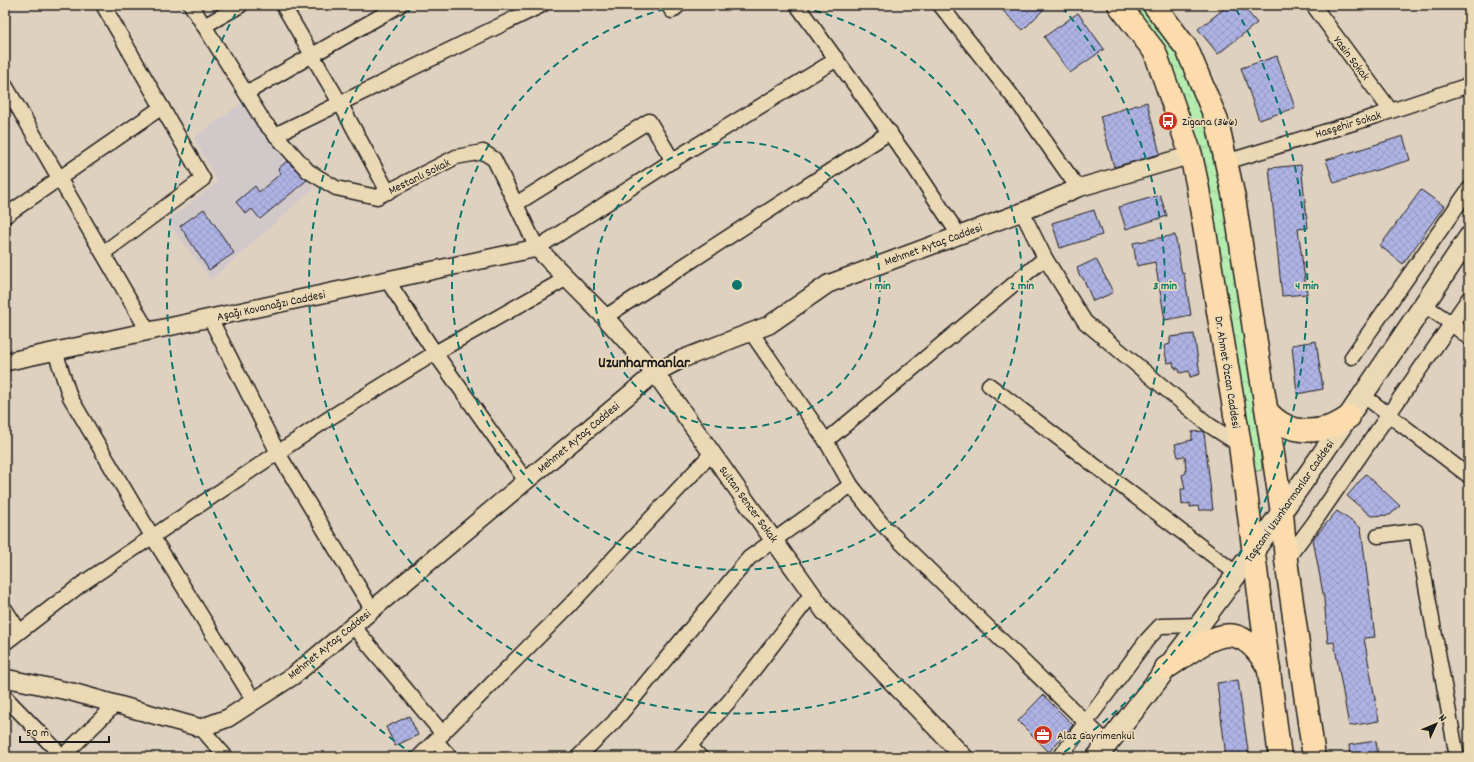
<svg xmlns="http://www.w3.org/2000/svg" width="1474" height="762" font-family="Dekko,sans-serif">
<defs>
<pattern id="forest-crowns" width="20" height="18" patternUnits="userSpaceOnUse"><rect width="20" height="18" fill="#b5edb0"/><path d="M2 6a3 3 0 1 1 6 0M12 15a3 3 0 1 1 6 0" fill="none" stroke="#9bcb97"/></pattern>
<pattern id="building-cross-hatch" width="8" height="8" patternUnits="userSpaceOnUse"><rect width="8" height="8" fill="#afb3e4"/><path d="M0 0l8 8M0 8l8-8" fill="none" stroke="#9699c3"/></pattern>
</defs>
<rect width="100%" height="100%" fill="#dfd1bf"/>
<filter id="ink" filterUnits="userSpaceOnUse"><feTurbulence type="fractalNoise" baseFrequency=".025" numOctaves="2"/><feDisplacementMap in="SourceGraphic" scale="8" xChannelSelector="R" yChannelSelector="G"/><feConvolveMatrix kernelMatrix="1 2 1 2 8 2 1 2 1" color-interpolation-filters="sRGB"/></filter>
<g filter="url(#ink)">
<path fill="#d1c8ca" d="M242,103L314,188L211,280L167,221L218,182L194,138Z"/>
<path fill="url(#forest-crowns)" stroke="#688466" d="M1128,5H1144L1178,51L1197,92L1218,160L1254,380L1262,470L1252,472L1219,269Z"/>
<g fill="url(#building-cross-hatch)" stroke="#1c1c1c">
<path d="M997,5H1048L1023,30Z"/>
<path d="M1229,5H1242L1257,23L1218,54L1198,29Z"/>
<path d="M1078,13L1104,49L1070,73L1044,37Z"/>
<path d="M1277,56L1295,108L1259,120L1241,68Z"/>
<path d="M1147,102L1160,154L1114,167L1100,116Z"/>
<path d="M1403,136L1410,160L1334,183L1326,160Z"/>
<path d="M287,161L307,180L260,219L252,209L246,214L236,202L255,186L259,192L281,173L278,169Z"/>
<path d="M1301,165L1308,228L1298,229L1307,294L1282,296L1269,168Z"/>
<path d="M1421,190L1444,206L1403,264L1380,246Z"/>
<path d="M1160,195L1167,216L1126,229L1119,207Z"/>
<path d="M204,209L234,253L209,270L180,226Z"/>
<path d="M1094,210L1102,235L1060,248L1052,223Z"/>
<path d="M1175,235L1182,274L1184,273L1191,315L1165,320L1155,262L1137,266L1133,243Z"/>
<path d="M1096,259L1113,292L1108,295L1093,301L1083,278L1079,275L1077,268Z"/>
<path d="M1194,334L1200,374L1190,377L1189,371L1180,373L1179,369H1176V367H1174L1173,362L1167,363L1164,346L1170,344V337Z"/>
<path d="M1316,341L1323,389L1297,394L1292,345Z"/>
<path d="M1203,431L1204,432L1213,510H1199L1198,506L1190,507V503L1182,505L1181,489H1185L1182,475L1186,473L1185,456L1178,457L1175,444L1192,440V432Z"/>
<path d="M1366,474L1400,506L1390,515L1371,516L1347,496Z"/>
<path d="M1337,511L1361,528L1375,637L1364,638L1379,721L1349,726L1334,642L1328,643L1324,599L1313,539Z"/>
<path d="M1238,680L1249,757H1226L1217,683Z"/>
<path d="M1043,695L1073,725L1049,752L1018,721Z"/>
<path d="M409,716L418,735L395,746L386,727Z"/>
<path d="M1376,741L1378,757H1350L1349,745Z"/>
</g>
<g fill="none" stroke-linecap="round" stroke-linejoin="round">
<defs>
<g id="minor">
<path d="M103,5L203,179L103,253"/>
<path d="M191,5L264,122L308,171L336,188L377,197L456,157L483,152L494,159L537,248L686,152L837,59"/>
<path d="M283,5L340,103L388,192"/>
<path d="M668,5L672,11L679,5"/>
<path d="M797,5L914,167L959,235"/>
<path d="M940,5L1021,107L1078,188"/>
<path d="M1313,5L1391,111"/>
<path d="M204,26L241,5"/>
<path d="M5,85L148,331"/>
<path d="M246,93L400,5"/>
<path d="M275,135L542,5"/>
<path d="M1226,162L1376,116L1469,85"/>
<path d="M516,204L649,121L673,161"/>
<path d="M1022,212L1045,258L1085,322L1209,425L1240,445"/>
<path d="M5,216L162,107"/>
<path d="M387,280L435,353L526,481"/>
<path d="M1424,305L1451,323L1469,338"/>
<path d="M605,317L890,132"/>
<path d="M210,318L278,453L372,609"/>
<path d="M751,332L826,441L851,485L881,523L1108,744"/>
<path d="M55,351L70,397L152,536L254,701"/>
<path d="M1352,357L1469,189"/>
<path d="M989,385L1237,574"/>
<path d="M1364,396L1469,476"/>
<path d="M826,441L1045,258"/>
<path d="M1378,536L1416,531L1457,757"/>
<path d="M1286,560L1313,524L1469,298"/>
<path d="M5,609L19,631"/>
<path d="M353,626L443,734"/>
<path d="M5,643L83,583L331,417L435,353L567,278"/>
<path d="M5,697L63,757"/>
<path d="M201,728L226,757"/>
<path d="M436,741L450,757"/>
<path d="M690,746L700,757"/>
<path d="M62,757L116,704"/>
<path d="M419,757L570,605L712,453"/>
<path d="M578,757L614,722L749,558L851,485"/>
<path d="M680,757L731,699L812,594"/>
<path d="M1060,757L1147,640L1160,626L1200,625"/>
</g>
<g id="tertiary">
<path d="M5,362L537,248L601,313L655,373L824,611L964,757"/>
<path d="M5,678L72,692L201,728L228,718L293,676L655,373L682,359L769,325L828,284L1022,212L1078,188L1191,155"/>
</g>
<path id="secondary" d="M1097,757C1231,591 1351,415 1469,237"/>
<g id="primary">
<path d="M1119,5L1155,52L1191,155L1197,183L1240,445L1280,757"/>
<path d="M1154,5L1187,49L1217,121L1234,198L1282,513L1286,560L1314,757"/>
<path d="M1267,411C1289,437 1323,435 1349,417"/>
<path d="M1166,668C1208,641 1236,610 1269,669"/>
</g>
</defs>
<use href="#minor" stroke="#1c1c1c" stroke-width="17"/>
<use href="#tertiary" stroke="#1c1c1c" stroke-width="20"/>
<use href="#secondary" stroke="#1c1c1c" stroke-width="23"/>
<use href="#primary" stroke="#1c1c1c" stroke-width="25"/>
<use href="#minor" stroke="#ebd9b6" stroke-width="14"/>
<use href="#tertiary" stroke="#ebd9b6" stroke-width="17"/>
<use href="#secondary" stroke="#ebd9b6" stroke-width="20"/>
<use href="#primary" stroke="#fcdcac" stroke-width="22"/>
</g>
</g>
<g fill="none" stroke="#0f766e" stroke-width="2" stroke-dasharray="7 5">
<circle cx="737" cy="285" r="143"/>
<path d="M791 5A285 285 0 1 1 683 5"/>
<path d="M1062 7A428 428 0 1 1 412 7"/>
<path d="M414 755A570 570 0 0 1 238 9M1236 9A570 570 0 0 1 1060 755"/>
</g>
<defs>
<symbol id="bus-disc" viewBox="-11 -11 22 22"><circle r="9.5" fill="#c8321e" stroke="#ebd9b6"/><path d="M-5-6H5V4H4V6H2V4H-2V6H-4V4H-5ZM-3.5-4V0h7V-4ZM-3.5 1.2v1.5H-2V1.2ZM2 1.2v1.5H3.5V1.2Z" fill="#fff"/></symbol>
<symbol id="office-disc" viewBox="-11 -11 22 22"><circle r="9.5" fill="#c8321e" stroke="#ebd9b6"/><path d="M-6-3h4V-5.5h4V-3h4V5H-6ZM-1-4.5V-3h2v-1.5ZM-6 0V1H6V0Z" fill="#fff"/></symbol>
</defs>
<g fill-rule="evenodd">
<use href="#bus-disc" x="1157" y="110" width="22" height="22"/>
<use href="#office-disc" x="1032" y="724" width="22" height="22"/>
</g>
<g text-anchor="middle" stroke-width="3.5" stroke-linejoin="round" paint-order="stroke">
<g font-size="12" fill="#1c1c1c" stroke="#ebd9b6">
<text transform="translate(1352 58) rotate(53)" y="4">Yasin Sokak</text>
<text transform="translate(1348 124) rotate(-17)" y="4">Hasşehir Sokak</text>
<text transform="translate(419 176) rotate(-26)" y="4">Mestanlı Sokak</text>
<text transform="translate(933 244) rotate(-20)" y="4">Mehmet Aytaç Caddesi</text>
<text transform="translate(271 305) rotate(-12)" y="4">Aşağı Kovanağzı Caddesi</text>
<text transform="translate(1228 372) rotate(81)" y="4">Dr. Ahmet Özcan Caddesi</text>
<text transform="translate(578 437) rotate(-40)" y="4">Mehmet Aytaç Caddesi</text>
<text transform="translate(1289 501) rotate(-55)" y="4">Taşcami Uzunharmanlar Caddesi</text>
<text transform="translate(749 504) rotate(54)" y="4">Sultan Sencer Sokak</text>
<text transform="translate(329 644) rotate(-39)" y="4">Mehmet Aytaç Caddesi</text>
</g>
<g font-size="12" fill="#1c1c1c" stroke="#ebd9b6" text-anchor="start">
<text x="1182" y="125">Zigana (366)</text>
<text x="1057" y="739">Alaz Gayrimenkul</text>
</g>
<g font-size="16" font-weight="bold" fill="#1c1c1c" stroke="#ebd9b6">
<text x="644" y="367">Uzunharmanlar</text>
</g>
</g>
<circle cx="737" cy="285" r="6" fill="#0f766e" stroke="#ebd9b6" stroke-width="2"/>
<g font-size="12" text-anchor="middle" font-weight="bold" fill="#0f766e" stroke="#ebd9b6" stroke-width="3.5" stroke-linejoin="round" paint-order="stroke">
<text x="880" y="289">1 min</text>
<text x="1022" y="289">2 min</text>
<text x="1165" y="289">3 min</text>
<text x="1307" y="289">4 min</text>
</g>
<rect width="1474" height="762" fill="none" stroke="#ebd9b6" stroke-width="20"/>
<rect x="10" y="10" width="1454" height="742" fill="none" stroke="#1c1c1c" stroke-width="1.5" filter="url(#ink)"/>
<g transform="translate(1436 724) rotate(46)" stroke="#ebd9b6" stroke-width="3" paint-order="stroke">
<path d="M0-3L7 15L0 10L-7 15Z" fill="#1c1c1c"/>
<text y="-6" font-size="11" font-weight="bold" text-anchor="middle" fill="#1c1c1c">N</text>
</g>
<path d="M20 736v6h89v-6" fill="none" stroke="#1c1c1c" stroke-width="2"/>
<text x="26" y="736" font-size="12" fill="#1c1c1c" stroke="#ebd9b6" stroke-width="3" paint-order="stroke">50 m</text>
</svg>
